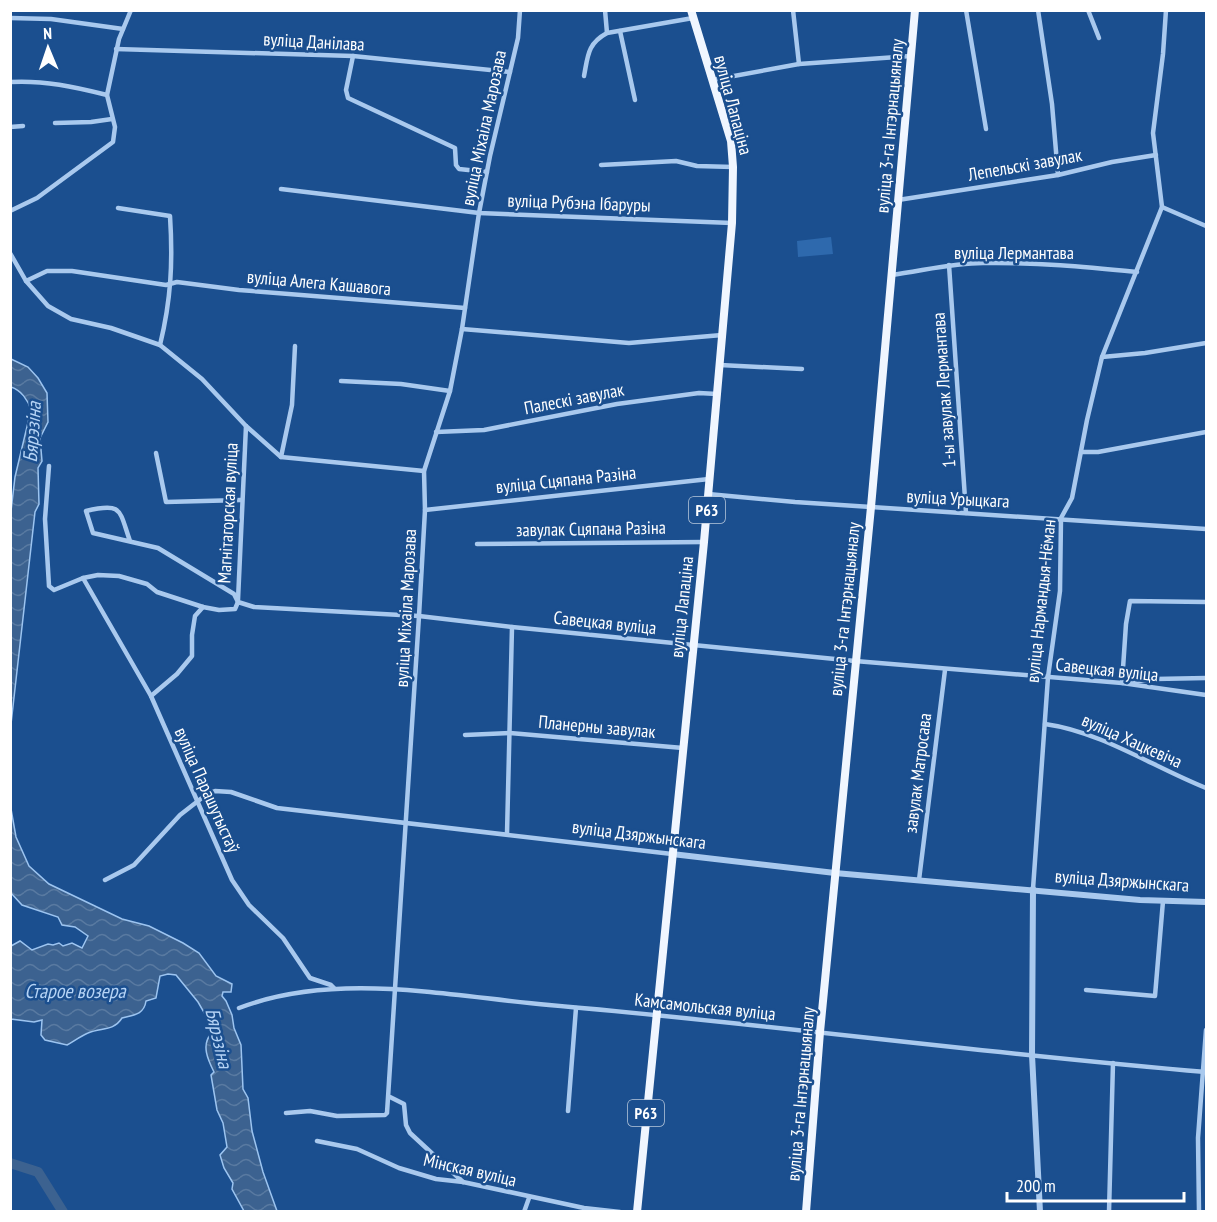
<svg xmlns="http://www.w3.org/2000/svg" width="1217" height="1222" font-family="'PT Sans Narrow',sans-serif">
<defs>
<pattern id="water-waves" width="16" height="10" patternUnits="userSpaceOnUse" patternTransform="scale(1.5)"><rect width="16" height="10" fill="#3c6290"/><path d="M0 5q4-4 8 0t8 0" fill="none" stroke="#597aa1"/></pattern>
</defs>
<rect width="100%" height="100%" fill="#1b4f8f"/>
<path fill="#2e69ad" d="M831,237L833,254L798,257L797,241Z"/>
<g fill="url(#water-waves)" stroke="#9cc4f0" stroke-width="1.5">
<path d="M11,359L28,367L38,378L47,393L48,422L40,438L42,461L38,468L39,504L35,512L11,724V511L15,477L31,410C28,400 21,390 11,387Z"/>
<path d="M11,809L16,837L29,866L49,884L122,919L149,926L183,943L199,953L216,976L232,984L231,992H223L222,996L226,1001L232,1015L234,1028L241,1045L243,1089L248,1098L252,1131L263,1172L277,1211H244L232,1189L233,1183L224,1168L220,1155L227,1147L223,1123L217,1110L211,1075L214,1072C208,1060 201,1045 211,1034L205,1014L198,1002L176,975L168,974L160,976L156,998L146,1001C144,1015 133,1015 122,1018C113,1032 101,1027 88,1033C81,1036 74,1041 67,1045L45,1040L41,1035L42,1020L34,1022L11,1019V946L20,941L32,950L48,944L53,945L59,943L63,946L72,943L82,948L88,936L75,927L62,925L58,917L22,905L11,893Z"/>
</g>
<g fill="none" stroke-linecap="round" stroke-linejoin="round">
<path stroke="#3c6290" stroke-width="10" d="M10,1163L38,1172L63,1212"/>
<g stroke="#a9c9ee" stroke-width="4.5">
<path d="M605,10L607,33"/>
<path d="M793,10L799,64"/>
<path d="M966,10L986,129"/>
<path d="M1038,10L1052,104L1058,175"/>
<path d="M1088,10L1099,38"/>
<path d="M10,18L51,19L123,29"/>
<path d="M620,31L635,100"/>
<path d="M116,49L353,56L510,72"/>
<path d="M353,56L346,90L348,98L455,148L456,165L459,169L487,172"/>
<path d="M584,76C588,56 587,44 607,33L693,18"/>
<path d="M712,80L799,64L911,56"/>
<path d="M10,82C44,80 75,87 107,95"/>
<path d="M55,123L91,122L112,119"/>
<path d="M10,127L23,126"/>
<path d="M601,165L676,161L697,166L733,167"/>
<path d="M281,189L479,213L732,223"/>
<path d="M898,200L1058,175L1112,162L1156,155"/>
<path d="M1162,207L1206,226"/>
<path d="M118,208L170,216C173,262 171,300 160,345"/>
<path d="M10,211L37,198L113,142L115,127L107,95L119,39L131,10"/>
<path d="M10,253L26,281L48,306L71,319L111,328L160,345L202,379L246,426L281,457L424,471"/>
<path d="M949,265L966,513"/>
<path d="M891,275C922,271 952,263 983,263C1035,262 1086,267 1137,272"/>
<path d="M26,281L47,271H72L166,285L177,282L239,290L465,308"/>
<path d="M462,329L629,343L722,335"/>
<path d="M1102,357L1145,353L1206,343"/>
<path d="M720,365L802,369"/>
<path d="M341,381L401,384L450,391"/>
<path d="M436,432L484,430L617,404L699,393L717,394"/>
<path d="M1081,452H1098L1206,432"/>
<path d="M156,453L166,502L241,500"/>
<path d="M281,457L292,405L295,346"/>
<path d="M49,466L45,519L49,586L54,590L83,578L98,575L119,576L147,584L157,592L203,607L219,610L235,609L238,602L254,607L419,616L512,627L855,661L1122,683L1206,695"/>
<path d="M708,494L795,502L1206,529"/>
<path d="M425,510L709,479"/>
<path d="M130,541C119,510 123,502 86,511L93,533L158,548L234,594L238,602"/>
<path d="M477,544L704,542"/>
<path d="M83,578L151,696L232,880L249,905L283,938L310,978L331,985L334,988"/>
<path d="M238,600L246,426"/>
<path d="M1206,602L1130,601L1126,624L1122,683L1155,679L1206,678"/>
<path d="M151,696L177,674L192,656V635L195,616L203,607"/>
<path d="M1045,724C1102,732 1153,767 1206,788"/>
<path d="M465,735L510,733L683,748"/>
<path d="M507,834L512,627"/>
<path d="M105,880L134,865L180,815L207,794L215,791L231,792L277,808L672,854"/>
<path d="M919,880L945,670"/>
<path d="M1033,889L1048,677L1060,591L1061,518L1072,498L1087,420L1102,357L1162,207L1153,133L1163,54L1166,10"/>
<path d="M1086,990L1155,996L1163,901"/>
<path d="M239,1008C337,971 447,996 549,1005C768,1024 987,1054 1206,1072"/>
<path d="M390,1097L404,1104L406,1125L410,1133L463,1182"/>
<path d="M568,1111L576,1008"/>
<path d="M286,1113L310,1111L337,1116L385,1115L387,1113L419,616L425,510L424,471L450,391L462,329L479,213L490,156L518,38L520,10"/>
<path d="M317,1141L357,1149L399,1168L436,1179L463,1182L584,1208L620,1212"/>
<path d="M524,1212L529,1198"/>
<path d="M1109,1212L1113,1063"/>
<path d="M1199,1212L1198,1138L1206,1030"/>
</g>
<g stroke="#a9c9ee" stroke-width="6">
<path d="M672,854L835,873L1140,900L1206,902"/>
<path d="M1033,889L1032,1055L1040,1212"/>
</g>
<g stroke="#f0f6ff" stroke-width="8">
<path d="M637,1212L704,542L732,223L733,167L731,141L691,10"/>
<path d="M806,1212L820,1032L871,507L915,10"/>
</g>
</g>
<g text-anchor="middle" stroke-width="5" stroke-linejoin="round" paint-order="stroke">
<g fill="#1b4f8f" stroke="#bbcadd" stroke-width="1.5">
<rect x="689" y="497" width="36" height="26" rx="4.5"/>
<rect x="628" y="1100" width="36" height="26" rx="4.5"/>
</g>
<g font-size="16" font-weight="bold" fill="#fff">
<text x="707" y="516">Р63</text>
<text x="646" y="1119">Р63</text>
</g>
<g font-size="18" fill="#fff" stroke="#1b4f8f">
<text transform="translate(314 42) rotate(3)" y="6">вуліца Данілава</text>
<text transform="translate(733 105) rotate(75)" y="6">вуліца Лапаціна</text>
<text transform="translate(890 126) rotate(-85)" y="6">вуліца 3-га Інтэрнацыяналу</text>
<text transform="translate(484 128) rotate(-78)" y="6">вуліца Міхаіла Марозава</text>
<text transform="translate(1025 165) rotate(-10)" y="6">Лепельскі завулак</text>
<text transform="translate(579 203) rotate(2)" y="6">вуліца Рубэна Ібаруры</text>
<text x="1014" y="259">вуліца Лермантава</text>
<text transform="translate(319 283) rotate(5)" y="6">вуліца Алега Кашавога</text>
<text transform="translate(944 390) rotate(-94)" y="6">1-ы завулак Лермантава</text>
<text transform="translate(574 399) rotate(-11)" y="6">Палескі завулак</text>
<text transform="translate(566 480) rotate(-6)" y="6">вуліца Сцяпана Разіна</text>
<text transform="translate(958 499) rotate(3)" y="6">вуліца Урыцкага</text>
<text transform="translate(228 513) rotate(-87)" y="6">Магнітагорская вуліца</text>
<text transform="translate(591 529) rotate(-1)" y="6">завулак Сцяпана Разіна</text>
<text transform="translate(1041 601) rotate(-84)" y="6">вуліца Нармандыя-Нёман</text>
<text transform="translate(682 607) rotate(-84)" y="6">вуліца Лапаціна</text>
<text transform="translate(406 608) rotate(-87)" y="6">вуліца Міхаіла Марозава</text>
<text transform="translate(845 609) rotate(-84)" y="6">вуліца 3-га Інтэрнацыяналу</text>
<text transform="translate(605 623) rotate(6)" y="6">Савецкая вуліца</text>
<text transform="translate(1107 670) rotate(6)" y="6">Савецкая вуліца</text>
<text transform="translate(597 727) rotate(5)" y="6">Планерны завулак</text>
<text transform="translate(1132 741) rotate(24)" y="6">вуліца Хацкевіча</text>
<text transform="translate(918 773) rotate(-83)" y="6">завулак Матросава</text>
<text transform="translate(207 790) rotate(66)" y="6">вуліца Парашутыстаў</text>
<text transform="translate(639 835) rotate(7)" y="6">вуліца Дзяржынскага</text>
<text transform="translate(1122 881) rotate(4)" y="6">вуліца Дзяржынскага</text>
<text transform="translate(705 1007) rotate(6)" y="6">Камсамольская вуліца</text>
<text transform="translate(801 1094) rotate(-85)" y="6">вуліца 3-га Інтэрнацыяналу</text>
<text transform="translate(470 1170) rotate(13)" y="6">Мінская вуліца</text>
</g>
<g font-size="20" font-style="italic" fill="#b5d3f5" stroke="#1b4f8f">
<text transform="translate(32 432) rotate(-86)" y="7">Бярэзіна</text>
<text x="75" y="998">Старое возера</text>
<text transform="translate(219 1038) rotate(77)" y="7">Бярэзіна</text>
</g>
</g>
<rect width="1217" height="1222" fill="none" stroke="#ffffff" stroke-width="24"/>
<g transform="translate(48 48) rotate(358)" stroke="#1b4f8f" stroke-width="4.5" paint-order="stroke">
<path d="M0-4.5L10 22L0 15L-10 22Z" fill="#ffffff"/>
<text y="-9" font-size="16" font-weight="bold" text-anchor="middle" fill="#ffffff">N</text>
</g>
<path d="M1007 1192v9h177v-9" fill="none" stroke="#ffffff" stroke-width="3"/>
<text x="1016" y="1192" font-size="18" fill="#ffffff" stroke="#1b4f8f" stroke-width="4.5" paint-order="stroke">200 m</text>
</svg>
